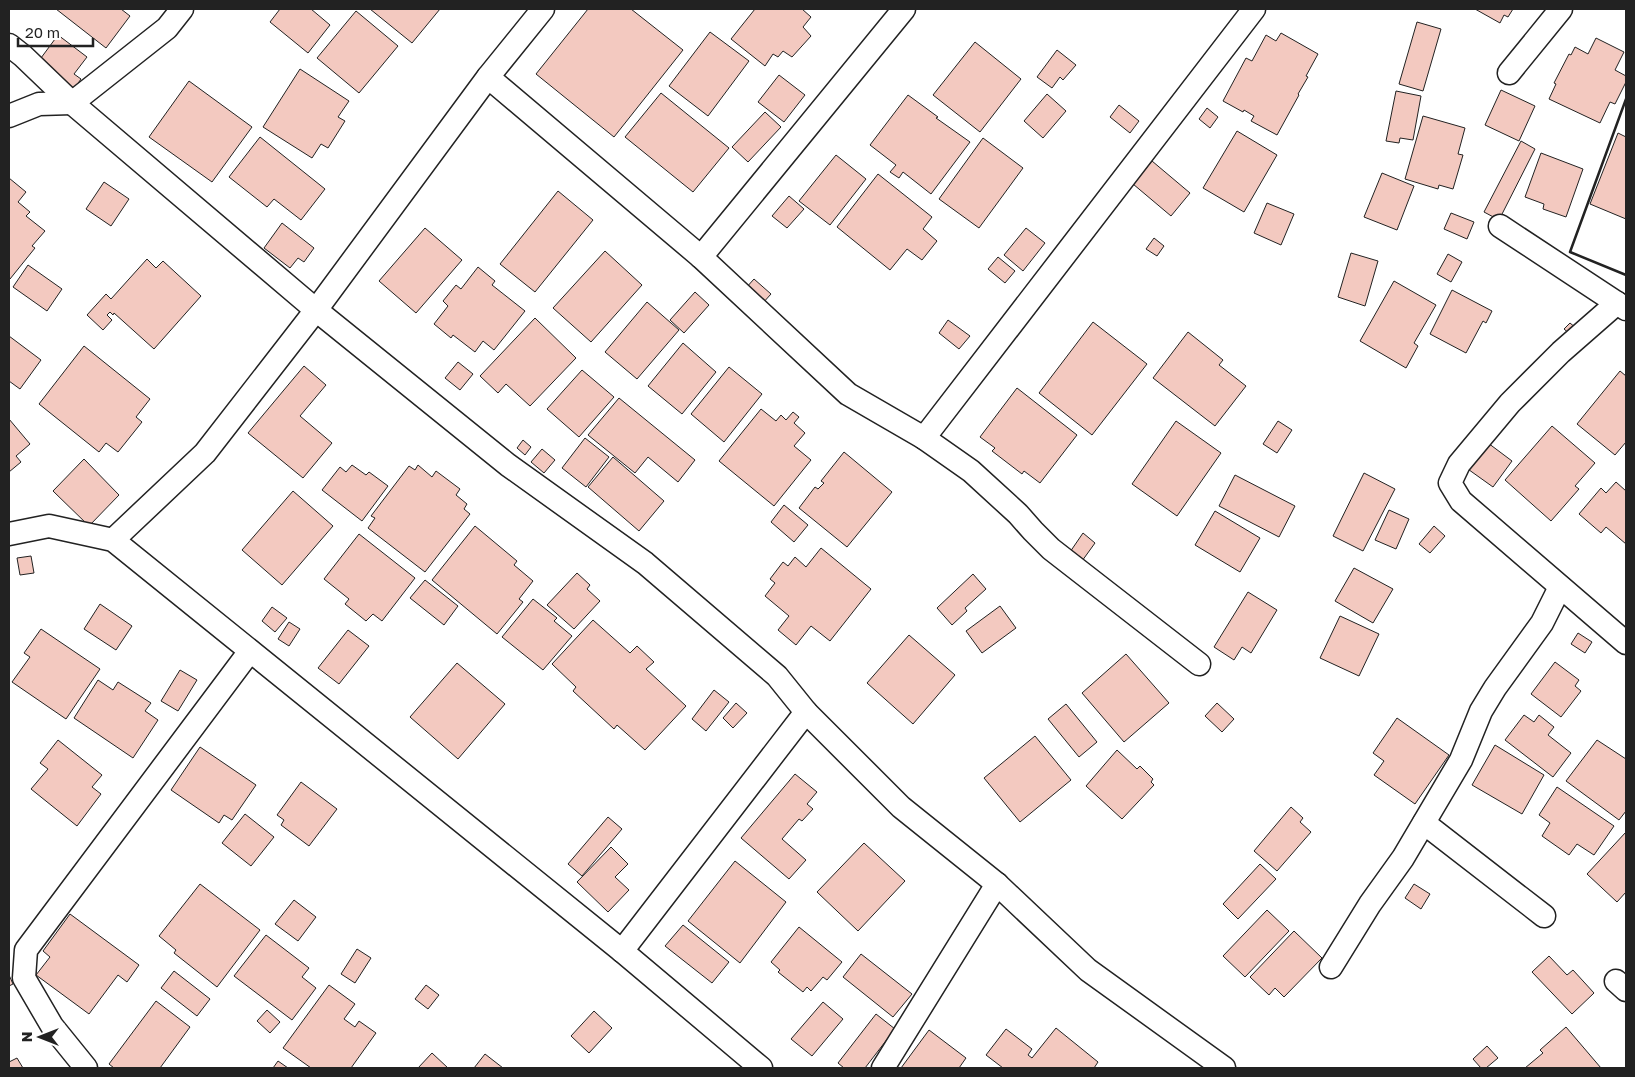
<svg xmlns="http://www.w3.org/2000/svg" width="1635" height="1077" font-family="'Golos Text',sans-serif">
<rect width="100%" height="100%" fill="#fff"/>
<g fill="#f3c9c0" stroke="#222">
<path d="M56,9H121L130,16L106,48Z"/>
<path d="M280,9H311L330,25L308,53L270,22Z"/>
<path d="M370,9H440L412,43Z"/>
<path d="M588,9H631L683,50L614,137L536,74Z"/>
<path d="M755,9H802L811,17L803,27L811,36L792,57L783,51L778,57L773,54L765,66L731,39Z"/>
<path d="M1475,9H1513L1508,17L1504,15L1500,23Z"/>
<path d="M356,11L398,46L359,93L317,58Z"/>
<path d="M1417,22L1441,29L1423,91L1399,84Z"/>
<path d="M710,32L749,61L708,116L669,86Z"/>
<path d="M1281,33L1318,54L1306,76L1308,77L1298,94L1299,95L1277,135L1251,121L1254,116L1244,110L1243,112L1223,101L1246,58L1252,61L1266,35L1276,41Z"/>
<path d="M58,35L87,57L74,74L81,79L74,89L38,62Z"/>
<path d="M1596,38L1624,52L1615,70L1626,76V82L1615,104L1610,102L1600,123L1549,99L1556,84L1554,83L1569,54L1571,55L1575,47L1588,54Z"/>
<path d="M975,42L1021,79L980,132L933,95Z"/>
<path d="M1057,50L1076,65L1063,80L1060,77L1052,88L1037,77Z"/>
<path d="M300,69L349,101L338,117L345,121L328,148L321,144L312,158L263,127Z"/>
<path d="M779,75L805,95L784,122L758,102Z"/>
<path d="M189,81L252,127L212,182L149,137Z"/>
<path d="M1501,90L1535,106L1519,141L1485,125Z"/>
<path d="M1396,91L1421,96L1413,140L1400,138L1399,143L1386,141Z"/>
<path d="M661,93L729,148L693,192L625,137Z"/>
<path d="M1047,94L1066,111L1043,138L1024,121Z"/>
<path d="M908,95L938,117L936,118L970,142L931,194L903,172L899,178L890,172L896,165L870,145Z"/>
<path d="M1119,105L1139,121L1130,133L1110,117Z"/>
<path d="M1207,108L1218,117L1210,128L1199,119Z"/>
<path d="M765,112L781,127L748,162L732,147Z"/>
<path d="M1423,116L1465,128L1458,154L1463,155L1453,189L1439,185L1438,189L1405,179Z"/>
<path d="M1237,131L1277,155L1244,212L1203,188Z"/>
<path d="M1618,133L1626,137V219L1590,204Z"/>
<path d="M260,137L325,189L301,220L274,199L267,207L229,177Z"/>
<path d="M983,138L1023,168L979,228L939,199Z"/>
<path d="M1521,141L1535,149L1499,220L1484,212Z"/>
<path d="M1541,153L1583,169L1566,217L1543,209L1544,204L1525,197Z"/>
<path d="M836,155L866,179L830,225L799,201Z"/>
<path d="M1152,161L1190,193L1171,216L1133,184Z"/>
<path d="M1382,173L1414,186L1397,230L1364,217Z"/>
<path d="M878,174L932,217L923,229L937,241L922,260L907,249L890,270L837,227Z"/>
<path d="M9,178L26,192L18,202L30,212L26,216L45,231L32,246L35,248L10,279L9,277Z"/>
<path d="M104,182L129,199L111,226L86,209Z"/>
<path d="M558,191L593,220L535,292L500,264Z"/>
<path d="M789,196L804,209L787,228L772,216Z"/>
<path d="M1267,203L1294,214L1281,245L1254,233Z"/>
<path d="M1451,213L1474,222L1467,239L1444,229Z"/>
<path d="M282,223L314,248L304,262L298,258L290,268L264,248Z"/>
<path d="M425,228L462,260L416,313L379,281Z"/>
<path d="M1026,228L1045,243L1023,271L1004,255Z"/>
<path d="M1154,238L1164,246L1157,256L1146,249Z"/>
<path d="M605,251L642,285L591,342L553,308Z"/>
<path d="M1351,253L1378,261L1365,306L1338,297Z"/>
<path d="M1448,254L1462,262L1451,282L1437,274Z"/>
<path d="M998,257L1015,271L1005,283L988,269Z"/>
<path d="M147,259L156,268L163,261L201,296L154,349L114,313L113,315L110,312L107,315L112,320L103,330L87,315L106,294L111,299Z"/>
<path d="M28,265L62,289L47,311L13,287Z"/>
<path d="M478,267L495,281L492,285L525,311L494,350L483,341L475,352L453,335L451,338L434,324L448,306L443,301L456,285L461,289Z"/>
<path d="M754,279L771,294L762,304L745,289Z"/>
<path d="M1394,281L1436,305L1414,343L1418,346L1406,368L1360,341Z"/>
<path d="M1452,290L1492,311L1486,323L1483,321L1466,353L1430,334Z"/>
<path d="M695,292L709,305L684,333L670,320Z"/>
<path d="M647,302L679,330L637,379L605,352Z"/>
<path d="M535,318L576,358L530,406L506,384L498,393L480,376Z"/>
<path d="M948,320L970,336L959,349L939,333Z"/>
<path d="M1093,322L1147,364L1092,435L1039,393Z"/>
<path d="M1570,323L1576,328L1571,335L1564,329Z"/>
<path d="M1188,332L1223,360L1219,365L1246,386L1215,426L1153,378Z"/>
<path d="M9,336L41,360L20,389L9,381Z"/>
<path d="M683,343L716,372L682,414L648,386Z"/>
<path d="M84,346L150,399L136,417L142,422L118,452L106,443L99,452L39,404Z"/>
<path d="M458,362L473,374L460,390L445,378Z"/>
<path d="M304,366L326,385L300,416L332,443L303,478L248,433Z"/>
<path d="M729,367L762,394L724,442L691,414Z"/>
<path d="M582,370L614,397L579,437L547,409Z"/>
<path d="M1620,371L1626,376V442L1615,455L1577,424Z"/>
<path d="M1017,388L1077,435L1040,483L1024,471L1022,474L992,451L995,448L980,437Z"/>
<path d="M619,398L695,460L678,482L648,457L635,473L588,435Z"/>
<path d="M761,409L776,421L781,415L786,420L793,412L799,417L794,423L805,433L794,446L811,460L774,506L719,461Z"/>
<path d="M9,419L30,444L16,456L21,462L9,472Z"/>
<path d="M1176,421L1221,453L1177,516L1132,484Z"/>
<path d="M1278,421L1292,430L1277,453L1263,444Z"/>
<path d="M1552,426L1595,463L1575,486L1579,489L1551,521L1505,480Z"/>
<path d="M585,438L609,457L586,487L562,468Z"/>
<path d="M523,440L531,447L525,455L517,448Z"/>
<path d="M1484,440L1512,461L1493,487L1465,467Z"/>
<path d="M542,449L555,460L544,473L531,462Z"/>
<path d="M844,452L892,492L847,547L799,508L815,487L818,489L824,483L821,481Z"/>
<path d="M613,457L664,501L639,531L588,487Z"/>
<path d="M84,459L119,495L89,526L53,491Z"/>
<path d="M352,465L366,475L369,472L388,486L362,521L322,490L340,467L346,472Z"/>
<path d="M418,465L432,477L436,471L460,489L456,495L467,504L464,509L470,514L425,572L368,528L375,518L371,516L409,466L415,470Z"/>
<path d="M1364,473L1395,489L1363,551L1333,536Z"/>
<path d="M1235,475L1295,506L1279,537L1219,506Z"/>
<path d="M1616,482L1626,491V544L1606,527L1601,533L1579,514L1601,488L1606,493Z"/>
<path d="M293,491L333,526L282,585L242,550Z"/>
<path d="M784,505L808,525L794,542L771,522Z"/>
<path d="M1389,510L1409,519L1396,549L1375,540Z"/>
<path d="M1215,511L1260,538L1240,572L1195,545Z"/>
<path d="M475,526L517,561L514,565L533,581L519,599L523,602L497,634L432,580Z"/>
<path d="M1434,526L1445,536L1430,553L1419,544Z"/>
<path d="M1083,533L1095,543L1082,561L1070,552Z"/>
<path d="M359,534L415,578L382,621L373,614L366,621L345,604L349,599L324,579Z"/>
<path d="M821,548L871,589L830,641L811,626L796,645L778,630L789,616L765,596L775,583L770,579L783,562L788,566L795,557L806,567Z"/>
<path d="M31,556L34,573L20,575L17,558Z"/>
<path d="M1354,568L1393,589L1373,623L1335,601Z"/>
<path d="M577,573L590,585L587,589L600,601L574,629L547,605Z"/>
<path d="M973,574L986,589L965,608L967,611L952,625L937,608Z"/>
<path d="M425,580L458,606L444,625L410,598Z"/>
<path d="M1248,592L1277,610L1251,653L1242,647L1234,660L1214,647Z"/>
<path d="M533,599L557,618L554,621L572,636L543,670L502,637Z"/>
<path d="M100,604L132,626L116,650L84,629Z"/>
<path d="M1000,606L1016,628L982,653L966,631Z"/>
<path d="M272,607L287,618L275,632L262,621Z"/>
<path d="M1340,616L1379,634L1359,676L1320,658Z"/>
<path d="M593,620L630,653L637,646L654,662L646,669L686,706L645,750L617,725L614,729L573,691L576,687L552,664Z"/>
<path d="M289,622L300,629L289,646L278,639Z"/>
<path d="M41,629L100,669L66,719L12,682L30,657L24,653Z"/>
<path d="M348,630L369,646L339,684L318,668Z"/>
<path d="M1578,633L1592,642L1585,653L1571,644Z"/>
<path d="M909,635L955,675L913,724L867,683Z"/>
<path d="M1126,654L1169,703L1124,742L1082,693Z"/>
<path d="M1555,662L1579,680L1575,686L1581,691L1561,717L1531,694Z"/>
<path d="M457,663L505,704L458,759L410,717Z"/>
<path d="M180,670L197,680L178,711L161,701Z"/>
<path d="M98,680L113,690L118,682L151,703L145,711L158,720L133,758L74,718Z"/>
<path d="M714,690L729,702L706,731L692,719Z"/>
<path d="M736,703L747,713L733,728L723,718Z"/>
<path d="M1217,703L1234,719L1222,732L1205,716Z"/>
<path d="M1066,704L1097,742L1079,757L1048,719Z"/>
<path d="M1524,715L1534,722L1539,715L1554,727L1548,735L1571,753L1553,777L1505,740Z"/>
<path d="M1397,718L1449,755L1415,804L1374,775L1384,761L1373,753Z"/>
<path d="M1035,736L1071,780L1020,822L984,778Z"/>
<path d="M58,740L102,775L92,787L101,794L77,826L31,789L48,769L40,763Z"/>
<path d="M1597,740L1626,759V811L1619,820L1566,781Z"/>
<path d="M1495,745L1544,775L1522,814L1472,785Z"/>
<path d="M200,747L256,785L232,820L224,815L219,823L171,790Z"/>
<path d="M1117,750L1137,769L1140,766L1153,779L1151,782L1154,785L1122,819L1086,786Z"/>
<path d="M795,774L817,792L807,804L813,809L802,821L799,819L782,839L806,860L789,879L741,838Z"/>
<path d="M301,782L337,809L309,846L281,825L284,820L277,815Z"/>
<path d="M1557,787L1614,826L1594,855L1577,844L1569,855L1542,836L1550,823L1539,815Z"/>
<path d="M1291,807L1303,818L1300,822L1311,832L1277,871L1254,851Z"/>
<path d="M245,814L274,837L251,866L222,843Z"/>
<path d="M608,817L622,829L582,876L568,864Z"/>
<path d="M1626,832V892L1617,902L1587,874Z"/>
<path d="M864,843L905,881L858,931L817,892Z"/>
<path d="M611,847L628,864L615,877L629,890L608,912L577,882Z"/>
<path d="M735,861L786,902L740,963L688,921Z"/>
<path d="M1260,864L1276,879L1238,919L1223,904Z"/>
<path d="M200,884L260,930L217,987L174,953L176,950L159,936Z"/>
<path d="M1414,884L1430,894L1421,909L1405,898Z"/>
<path d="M294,900L316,917L298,941L275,924Z"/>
<path d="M1267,910L1289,931L1245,977L1223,956Z"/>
<path d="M70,914L139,965L127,982L118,975L89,1014L36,975L50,957L43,951Z"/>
<path d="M683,925L729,962L712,983L665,946Z"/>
<path d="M799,927L842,962L827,980L823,977L811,991L807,987L803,992L778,972L780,970L771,962Z"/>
<path d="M1294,931L1322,958L1284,997L1275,988L1269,995L1250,977Z"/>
<path d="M266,935L309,968L302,977L316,988L292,1020L234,976Z"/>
<path d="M357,949L371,958L355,983L341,974Z"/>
<path d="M861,954L912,994L893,1017L843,977Z"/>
<path d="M1549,956L1567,975L1573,970L1594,993L1572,1014L1532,972Z"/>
<path d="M174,971L210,999L197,1016L161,988Z"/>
<path d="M9,975L13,984L9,986Z"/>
<path d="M329,985L355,1004L344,1019L355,1027L359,1021L376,1033L351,1068H311L283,1048Z"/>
<path d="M426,985L439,995L428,1009L415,999Z"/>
<path d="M156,1001L190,1027L160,1068H114L109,1064Z"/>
<path d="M823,1002L843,1019L812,1056L791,1039Z"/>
<path d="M267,1010L280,1022L270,1033L257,1021Z"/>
<path d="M594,1011L612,1028L589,1053L571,1036Z"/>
<path d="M876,1014L895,1029L865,1068H844L838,1063Z"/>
<path d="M1566,1027L1601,1068H1525L1543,1053L1540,1050Z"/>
<path d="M1056,1028L1098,1062L1094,1068H1003L986,1055L1006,1029L1032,1049L1028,1055L1032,1058Z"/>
<path d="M929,1030L966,1058L959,1068H901Z"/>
<path d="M1487,1046L1498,1058L1486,1068H1481L1473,1059Z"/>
<path d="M432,1053L448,1068H418Z"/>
<path d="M485,1054L503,1068H474Z"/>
<path d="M17,1058L23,1068H9V1062Z"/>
<path d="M278,1061L288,1068H273Z"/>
</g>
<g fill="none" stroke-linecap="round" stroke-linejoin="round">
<defs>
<g id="minor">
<path d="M9,45L23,56L72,103L316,310L508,465L645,563L777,676L806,712L901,807L997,884L1088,970L1224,1068"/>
<path d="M1509,73L1561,9"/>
<path d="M488,77L701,257L848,394L924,438L971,471L1018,514L1033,531L1051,549L1199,664"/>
<path d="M9,116L39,104L72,103L167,28L182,9"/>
<path d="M1500,226L1626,309"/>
<path d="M701,257L904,9"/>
<path d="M1617,303L1561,352L1510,403L1459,464L1450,483L1461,501L1626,643"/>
<path d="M924,438L1254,9"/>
<path d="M9,534L49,526L113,540L622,951L761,1068"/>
<path d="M113,540L205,453L316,310L488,77L543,9"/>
<path d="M1424,823L1544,916"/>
<path d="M622,951L806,712"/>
<path d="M1331,967L1370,904L1403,858L1461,760L1481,711L1495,688L1542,623L1560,587"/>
<path d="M1616,981L1626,990"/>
<path d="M86,1068L52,1026L24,978L26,950L250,651"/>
<path d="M883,1068L997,884"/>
</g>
</defs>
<use href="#minor" stroke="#222" stroke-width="25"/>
<use href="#minor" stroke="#fff" stroke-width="22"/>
<path stroke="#222" stroke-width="2.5" d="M1626,99L1570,252L1626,275"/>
</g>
<rect width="1635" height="1077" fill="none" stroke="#222222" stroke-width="20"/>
<g transform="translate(40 1037) rotate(270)" stroke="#ffffff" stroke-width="4" paint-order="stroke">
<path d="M0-4L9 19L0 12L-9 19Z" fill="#222222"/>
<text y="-8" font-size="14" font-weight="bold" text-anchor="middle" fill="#222222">N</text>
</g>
<path d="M18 38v8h75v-8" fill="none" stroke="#222222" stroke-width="2.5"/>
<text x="25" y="38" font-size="15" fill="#222222" stroke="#ffffff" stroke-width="4" paint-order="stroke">20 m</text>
</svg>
